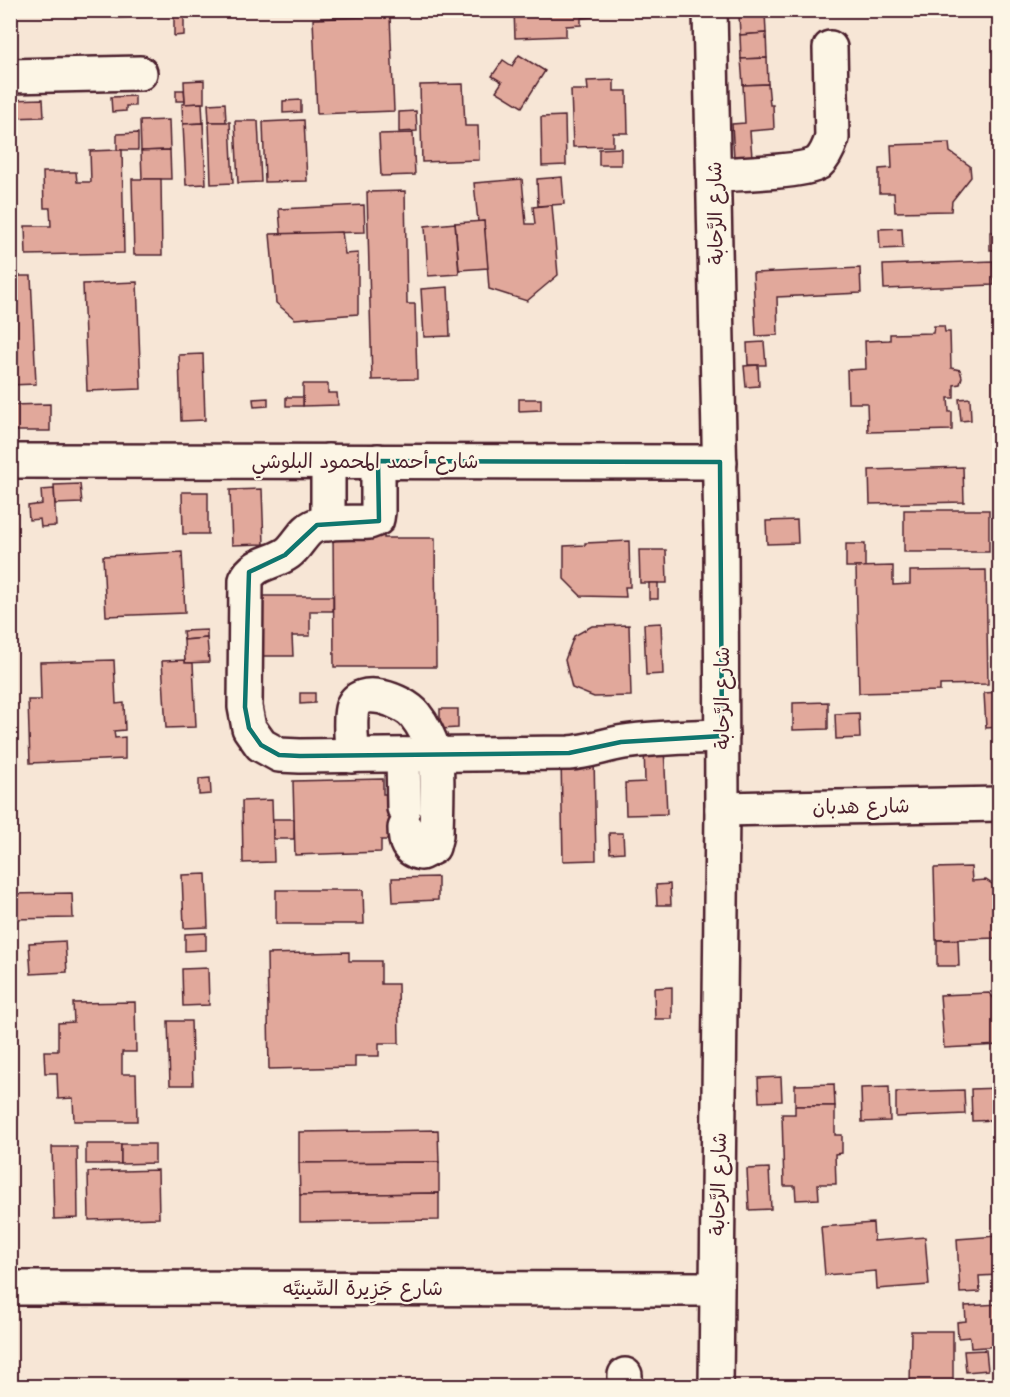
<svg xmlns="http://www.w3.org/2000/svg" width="1010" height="1397" font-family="'Comic Neue','Playpen Sans Arabic',sans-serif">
<rect width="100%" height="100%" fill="#f7e6d6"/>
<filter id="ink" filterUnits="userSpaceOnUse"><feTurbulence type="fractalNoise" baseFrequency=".0167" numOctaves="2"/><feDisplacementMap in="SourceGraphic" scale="12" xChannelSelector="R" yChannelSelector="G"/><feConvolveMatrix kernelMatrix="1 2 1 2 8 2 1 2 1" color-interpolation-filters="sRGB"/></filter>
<g filter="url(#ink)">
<g fill="#e1a89b" stroke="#4a1f2b" stroke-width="1.5">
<path d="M117,10H150V16L117,18Z"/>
<path d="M514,10H591L592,17L581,18V25L566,26V36L515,38Z"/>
<path d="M765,12L766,33L740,35L739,14Z"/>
<path d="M174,16H184V35L174,36Z"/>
<path d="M390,16L394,111L317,114L313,19Z"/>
<path d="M766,33L767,58L741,59L740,35Z"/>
<path d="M519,55L545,71L522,107L496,91L502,82L492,76L503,60L512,66Z"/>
<path d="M767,58L768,84L743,85L741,59Z"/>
<path d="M204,80V103L185,104L184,81Z"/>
<path d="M614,80V91H627L628,133H613V146L573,147L571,90H588L587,81Z"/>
<path d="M463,84L465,126H478L479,160L422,162L420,85Z"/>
<path d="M768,84L770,105H773L774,129L750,131L752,157L734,158L732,124L745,123L743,85Z"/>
<path d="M176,90H184L185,101H176Z"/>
<path d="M135,96V106H126V111L112,112L111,97Z"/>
<path d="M43,99L44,117L10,118V100Z"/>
<path d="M301,100V112L283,113V101Z"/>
<path d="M202,103L203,123L183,124L182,104Z"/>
<path d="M225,103L226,122H209L208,104Z"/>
<path d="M416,111L417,131L399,132V112Z"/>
<path d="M565,116L566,165L542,166L541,117Z"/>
<path d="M169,120L170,150L141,151L140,121Z"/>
<path d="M304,120L307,181L265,182L263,122Z"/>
<path d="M235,121H258L261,182L238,183Z"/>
<path d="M209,122H230L233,183L211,184Z"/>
<path d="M203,123L206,184L186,185L183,124Z"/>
<path d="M138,133V150H117V134Z"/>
<path d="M413,133L415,175L381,176L379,134Z"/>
<path d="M949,143L950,152L970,166L971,177L952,201L951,211L895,212L894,193H879V169L892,168L891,145Z"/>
<path d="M621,148V165H599V149Z"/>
<path d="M117,150H122L124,253L26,255L25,226H51L50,208H44L43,172H76L77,182H91L90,151Z"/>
<path d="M170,150L171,179H142L141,151Z"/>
<path d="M562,177L564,204L538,206L537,179Z"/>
<path d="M132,179H161L162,255H134Z"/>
<path d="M522,179L526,224H535L533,207L552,205L558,275L527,301L489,289L484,221L478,222L474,183Z"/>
<path d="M405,191L407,304H415L417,379L372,380L367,192Z"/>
<path d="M364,205L365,232L281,234L279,209Z"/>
<path d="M484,221L488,268L459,270L455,223Z"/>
<path d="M455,223L459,274L428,276L425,226Z"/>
<path d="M902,228L903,248L880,249L879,229Z"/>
<path d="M342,232L345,254L358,253V314L295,319L276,303L270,234Z"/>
<rect x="990" y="232" width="10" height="18"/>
<path d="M993,261L994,285L884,289L883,265Z"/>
<path d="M860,268L861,293L777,297L778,335L756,336L753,273Z"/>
<path d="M10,276H31L36,384L10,385Z"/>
<path d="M137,282L141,389L87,391L83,284Z"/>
<path d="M448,287L450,336L424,337L421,289Z"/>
<path d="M934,326H944L945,332H950L951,368L960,370L962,377L960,384L954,385V398H948L949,412H952V430L868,432L867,403H848L847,370L866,369L865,341L890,340V334L933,333Z"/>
<path d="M764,342L766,365H748L747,343Z"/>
<path d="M203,354L205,420L181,421L179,355Z"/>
<path d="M758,365L759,386L746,387L744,366Z"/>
<path d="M303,384H328V393H337L338,405L303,406Z"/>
<rect x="286" y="397" width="17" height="9"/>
<path d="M268,398V406L254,407L253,399Z"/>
<path d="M970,398L971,420L961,421L959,399Z"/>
<path d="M519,399H541V410L519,411Z"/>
<path d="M50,404V431H10V405Z"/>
<path d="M991,427H1000V455H992Z"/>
<path d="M963,467L964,502L870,504L869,470Z"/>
<path d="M80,484L82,503L55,504L54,485Z"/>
<path d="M54,489L56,526L41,527L40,519L29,520L28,506L42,504L41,490Z"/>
<path d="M262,489L264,544L232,545L230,490Z"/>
<path d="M182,492H208V534H183Z"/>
<rect x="904" y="510" width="85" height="42"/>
<path d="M797,520L798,543L767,544L766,521Z"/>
<path d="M333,530H384V538H435L436,667H334Z"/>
<path d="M629,541L630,587H625L626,597L581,596L564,579V546L585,545V543Z"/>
<rect x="846" y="544" width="19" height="23"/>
<path d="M639,550H666L667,583H640Z"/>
<path d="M182,552L185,613L106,616L103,556Z"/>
<path d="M893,566V585L910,584V571L986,570L988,684L940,685V691L859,693L856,567Z"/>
<rect x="649" y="583" width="9" height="16"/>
<path d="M248,596H333V611H310V636H292L293,656H248Z"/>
<path d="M661,623L663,674L646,675L644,624Z"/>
<path d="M629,625L631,696L594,697L572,688L565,660L574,636L592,626Z"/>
<path d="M207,630V638L184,640L183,631Z"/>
<path d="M207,638L209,662L185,663L184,640Z"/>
<path d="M114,660L116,704L124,703L125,730L114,731L115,738L125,737V759L30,763L28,700H41L40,662Z"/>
<path d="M185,660V663H193L196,727L166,728L162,661Z"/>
<path d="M1000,692V727L986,728L984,693Z"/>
<path d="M300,693H315V703L300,704Z"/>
<path d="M828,702V729L793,730V703Z"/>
<path d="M440,709H458V728L440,729Z"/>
<path d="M859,713L860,738L836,739L835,714Z"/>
<path d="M664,746L667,814L626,815L625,783L645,782L644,747Z"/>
<path d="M594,758L596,860L563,861L561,759Z"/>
<path d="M210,778L211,794L199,795V779Z"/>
<path d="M383,779V794H392L393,840H381V852L295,855L293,781Z"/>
<path d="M272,800L274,862L243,863L242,801Z"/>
<rect x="273" y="819" width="21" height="20"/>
<path d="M609,833H623L624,852L610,853Z"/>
<path d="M971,867L972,881L986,880L995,886L996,938L936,940L934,868Z"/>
<path d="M206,874L208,927L184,928L182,875Z"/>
<path d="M438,877V900L393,902L392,878Z"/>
<path d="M670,884L671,905H657L656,885Z"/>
<path d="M276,890H363L364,924H276Z"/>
<path d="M72,893L73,918L10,919V894Z"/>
<path d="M206,933V950L185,951V934Z"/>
<path d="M937,940H958L959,966H937Z"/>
<path d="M65,941L67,972L31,974L29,943Z"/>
<path d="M349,952V961H381V984H398L399,1043H379V1056H355V1067L269,1069L267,954Z"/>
<path d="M208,968L209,1005L183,1006L182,969Z"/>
<path d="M672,987V1019H655L654,988Z"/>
<path d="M989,993L998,1003L1000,1045L944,1048L940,995Z"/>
<path d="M135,1002L136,1052H122V1074H136L137,1121H74L73,1098L58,1099L57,1073H45L44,1051H58V1023L74,1022L73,1003Z"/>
<path d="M168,1021H191L193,1085H170Z"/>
<path d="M781,1077L782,1101L759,1102L758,1078Z"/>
<path d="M834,1084L835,1106H795V1085Z"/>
<path d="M889,1087L890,1121L862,1122L861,1088Z"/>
<path d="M1000,1088V1120L972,1121L971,1089Z"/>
<path d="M964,1090L965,1114L896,1117V1092Z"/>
<path d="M795,1106H835V1135H842V1153L835,1154L836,1184H818L819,1199L796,1200L795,1186H784L782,1114H795Z"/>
<path d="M438,1130L439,1162L299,1163V1132Z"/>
<rect x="86" y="1144" width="35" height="20"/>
<path d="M121,1144H155V1163L121,1164Z"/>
<path d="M52,1147H77L78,1218L54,1219Z"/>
<path d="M439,1162V1193L300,1195L299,1163Z"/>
<path d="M769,1168L771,1209L749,1210L747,1169Z"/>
<path d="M158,1170L159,1218L89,1220L88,1172Z"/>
<path d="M439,1193V1220L300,1222V1195Z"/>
<path d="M873,1223L874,1241L925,1237L929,1285L877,1289L876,1271L825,1275L821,1227Z"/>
<path d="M997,1236L999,1275L979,1276L980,1292L960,1293L957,1239Z"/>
<path d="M1000,1304V1346L971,1348L970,1337L958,1338L957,1322L966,1321L965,1306Z"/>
<path d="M911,1331H953V1386H910Z"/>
<path d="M986,1350L988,1370L966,1372L964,1351Z"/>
</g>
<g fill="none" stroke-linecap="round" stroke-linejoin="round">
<defs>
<g id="minor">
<path d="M710,10L721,532L722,809L716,1386"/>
<path d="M10,76L140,73"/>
<path d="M714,175C734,174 804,172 818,163C825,157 829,147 832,138L830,48"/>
<path d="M10,461L720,462"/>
<path d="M328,461V524"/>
<path d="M378,461V512L377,519L369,522C353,523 333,521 318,525C304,528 299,545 288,553C273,564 254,562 246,580L245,707L249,728L261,745L279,755L300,756L569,753C588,752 605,745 624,742C656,737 689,737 722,736"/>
<path d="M403,755L404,808"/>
<path d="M352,756C352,741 349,723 352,709C358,683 404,701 415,715C423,725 430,739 434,752C439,764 436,819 436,835L433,847L421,853C407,850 405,842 405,828"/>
<path d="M722,809L1000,804"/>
<path d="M10,1288L716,1289"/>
<path d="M625,1375V1386"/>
</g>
</defs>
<use href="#minor" stroke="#4a1f2b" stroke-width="38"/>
<use href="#minor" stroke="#fcf5e5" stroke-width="33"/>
</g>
</g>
<path fill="none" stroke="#0f766e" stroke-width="4.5" stroke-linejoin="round" d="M378,461L720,462L722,736L621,742L569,753L300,756L279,755L261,745L249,728L245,707L249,572L285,555L317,525L379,521Z"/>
<g text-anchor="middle" stroke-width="4.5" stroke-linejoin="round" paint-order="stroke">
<g font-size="20" fill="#4a1f2b" stroke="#fcf5e5">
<text transform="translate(715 213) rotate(-91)" y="7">شارع الرَّحابة</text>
<text x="365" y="468">شارع أحمد المحمود البلوشي</text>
<text transform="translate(722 698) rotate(-90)" y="7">شارع الرَّحابة</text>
<text transform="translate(861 806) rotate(-1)" y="7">شارع هدبان</text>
<text transform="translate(718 1184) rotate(-89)" y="7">شارع الرَّحابة</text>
<text x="363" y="1295">شارع جَزِيرة السِّينيَّه</text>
</g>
</g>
<rect width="1010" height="1397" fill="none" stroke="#fcf5e5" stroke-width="36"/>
<rect x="18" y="18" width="974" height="1361" fill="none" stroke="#4a1f2b" stroke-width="2" filter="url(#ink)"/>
</svg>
